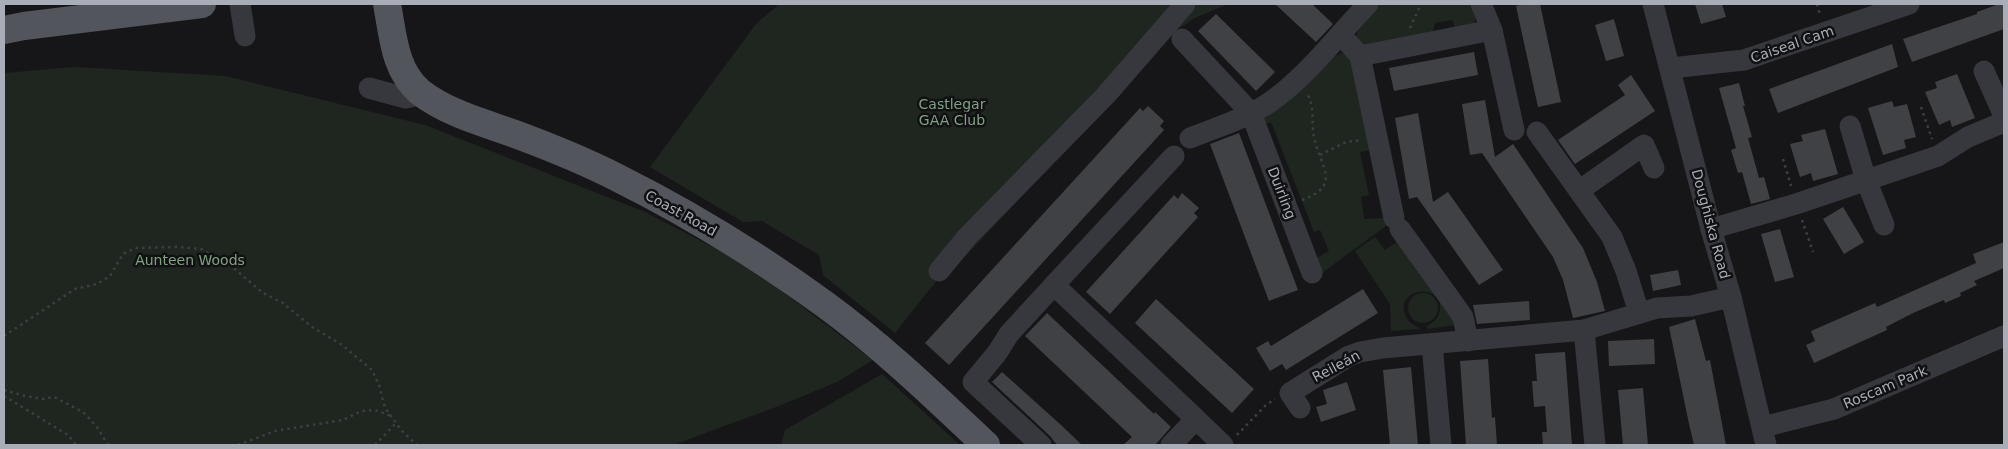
<svg xmlns="http://www.w3.org/2000/svg" width="2008" height="449" font-family="'DejaVu Sans',sans-serif">
<rect width="100%" height="100%" fill="#161618"/>
<g fill="#1e261f">
<path d="M779,4H1228L1195,18L1176,30L1146,65L958,264L941,275L895,333L823,275L819,255L762,221L743,222L650,167L756,24Z"/>
<path d="M1379,4H1474L1476,18L1473,26L1455,31L1453,20L1435,23L1432,35L1364,47L1356,37L1358,30L1363,22Z"/>
<path d="M1342,53L1351,58L1371,150L1360,152L1369,195L1361,197L1364,219L1387,218L1390,223L1318,276L1311,261L1329,251L1320,230L1314,232L1271,122L1259,126L1262,116L1335,56Z"/>
<path d="M75,67L226,76L425,125L645,212L747,265L873,360L837,382L779,406L673,445H4V73Z"/>
<path d="M1375,237L1385,250L1400,240L1435,295C1416,285 1394,300 1408,320C1411,324 1417,326 1420,329L1391,331L1390,304L1355,251Z"/>
<circle cx="1423" cy="308" r="15"/>
<path d="M1440,301L1457,325L1427,329V326C1438,320 1441,314 1440,301Z"/>
<path d="M882,374L960,445H781L785,430Z"/>
</g>
<g fill="#404145">
<path d="M1275,4H1312L1333,24L1316,42Z"/>
<path d="M1525,4H1540L1561,102L1538,107L1516,6Z"/>
<path d="M1695,4H1722L1726,17L1701,24Z"/>
<path d="M1999,4H2004V29L1912,62L1903,39L1977,14V12Z"/>
<path d="M1216,14L1275,72L1256,91L1198,31Z"/>
<path d="M1614,19L1624,56L1606,61L1595,25Z"/>
<path d="M1892,44L1898,67L1778,113L1769,89Z"/>
<path d="M1474,52L1478,75L1394,91L1389,68Z"/>
<path d="M1957,74L1975,118L1952,127L1950,120L1939,125L1925,92L1937,88L1935,82Z"/>
<path d="M1631,75L1655,111L1575,164L1558,140L1625,95L1618,85Z"/>
<path d="M1739,83L1745,106H1743L1752,137L1748,138L1759,178L1764,177L1770,199L1751,204L1742,172L1738,173L1731,150L1736,148L1719,88Z"/>
<path d="M1485,100L1495,157L1513,144L1583,248L1597,282L1605,311L1573,318L1563,280L1553,257L1482,153L1470,155L1462,104Z"/>
<path d="M1892,101L1894,107L1907,104L1916,137L1904,140L1906,148L1883,155L1868,108Z"/>
<path d="M1148,106L1164,121L1160,126L1164,130L949,365L925,343L1140,108L1143,111Z"/>
<path d="M1418,113L1433,202L1448,192L1503,270L1479,285L1417,197L1409,199L1395,118Z"/>
<path d="M1825,129L1838,174L1813,181L1811,173L1800,177L1790,144L1803,141L1801,135Z"/>
<path d="M1239,133L1298,290L1269,301L1210,144Z"/>
<path d="M1182,193L1199,208L1194,213L1198,217L1110,314L1086,292L1174,195L1178,199Z"/>
<path d="M1843,207L1864,242L1844,254L1823,219Z"/>
<path d="M1780,229L1794,277L1775,282L1761,234Z"/>
<path d="M2004,242V268L1974,281L1977,285L1960,293L1961,296L1945,303L1944,300L1913,313L1886,327L1887,330L1814,363L1806,345L1815,341L1811,331L1875,303L1877,307L1976,263L1973,254Z"/>
<path d="M1678,270L1681,285L1653,291L1650,275Z"/>
<path d="M1363,289L1378,313L1286,370L1282,364L1270,371L1256,348L1268,341L1271,346Z"/>
<path d="M1156,299L1254,389L1232,413L1135,323Z"/>
<path d="M1529,301L1530,320L1477,324L1473,305Z"/>
<path d="M1047,313L1154,414L1155,412L1171,427L1155,445H1123L1132,437L1025,336Z"/>
<path d="M1695,319L1706,361L1710,360L1726,445H1694L1689,424L1669,327Z"/>
<path d="M1654,339L1655,364L1609,366L1608,341Z"/>
<path d="M1565,352L1572,445H1543L1542,432H1547L1545,406L1534,407L1532,381H1537L1535,354Z"/>
<path d="M1488,359L1492,418L1495,417L1497,445H1466L1460,361Z"/>
<path d="M1411,367L1418,445H1390L1383,370Z"/>
<path d="M1002,372L1061,425L1082,445H1057L1050,436L992,382Z"/>
<path d="M1347,382L1356,410L1321,422L1316,407L1327,404L1323,390Z"/>
<path d="M1643,388L1648,445H1623L1618,390Z"/>
</g>
<g fill="none" stroke-linecap="round" stroke-linejoin="round">
<g stroke="#3d3f44" stroke-width="2.5" stroke-dasharray="2.5 4" stroke-linecap="butt">
<path d="M1817,4L1820,15"/>
<path d="M1410,28L1421,4"/>
<path d="M1921,107L1932,139"/>
<path d="M1320,155L1346,142L1361,140"/>
<path d="M1783,159L1791,186"/>
<path d="M1302,200C1343,185 1320,167 1314,137C1311,123 1315,108 1308,95"/>
<path d="M1802,220L1813,252"/>
<path d="M4,336L75,289L97,284L110,276L123,254L135,248L177,247L201,249L230,265L263,293L283,303L312,327L342,345L372,370L379,385L385,408L402,431L417,445"/>
<path d="M4,390L25,396L43,399L54,397L83,412L97,427L108,445"/>
<path d="M4,396L68,435L76,445"/>
<path d="M1237,435L1265,406L1275,399"/>
<path d="M238,445L275,431L343,420L361,411L375,410L391,416"/>
<path d="M375,445L396,423"/>
</g>
<g stroke="#37383d" stroke-width="21">
<path d="M240,4L245,36"/>
<path d="M1481,4L1492,30L1514,130"/>
<path d="M1653,4L1711,229L1731,297L1766,445"/>
<path d="M1341,35L1360,56L1394,218"/>
<path d="M1182,39L1251,113L1312,273"/>
<path d="M1360,56L1492,30"/>
<path d="M1671,68L1744,60L1909,4"/>
<path d="M1984,71L2004,116"/>
<path d="M369,88L406,98L423,94"/>
<path d="M1850,126L1866,180L1884,225"/>
<path d="M1537,132L1612,237L1626,271L1639,313"/>
<path d="M1190,138C1220,126 1252,117 1277,97C1311,71 1338,35 1368,4"/>
<path d="M1580,190L1644,145L1654,168"/>
<path d="M1400,229L1456,307L1463,317L1468,341"/>
<path d="M1711,229L1796,204L1938,156L1968,137L2004,122"/>
<path d="M939,271L967,237L1106,95L1185,4"/>
<path d="M1054,285L1174,156"/>
<path d="M1584,330L1595,445"/>
<path d="M1432,344L1441,445"/>
<path d="M1300,408L1290,393L1349,356L1360,352L1383,348L1584,330L1657,308L1691,306L1731,297"/>
<path d="M1763,427L1834,409L2004,336"/>
<path d="M1041,445L973,382L997,353L1009,334L1054,285L1196,419"/>
<path d="M1171,445L1196,419L1223,445"/>
</g>
<g stroke="#53555c" stroke-width="28">
<path d="M387,4C393,35 394,70 420,92C447,113 484,123 515,134C550,147 585,161 618,178C690,214 758,256 823,303C881,345 934,396 986,445"/>
<path d="M4,30L24,26L202,4"/>
</g>
</g>
<g text-anchor="middle" stroke-width="5" stroke-linejoin="round" paint-order="stroke">
<g font-size="14" fill="#a8adb8" stroke="#111113">
<text transform="translate(1792 44) rotate(-19)" y="5">Caiseal Cam</text>
<text transform="translate(1282 193) rotate(69)" y="5">Duirling</text>
<text transform="translate(681 213) rotate(29)" y="5">Coast Road</text>
<text transform="translate(1711 224) rotate(75)" y="5">Doughiska Road</text>
<text transform="translate(1336 366) rotate(-28)" y="5">Reileán</text>
<text transform="translate(1885 387) rotate(-23)" y="5">Roscam Park</text>
</g>
<g font-size="14" fill="#7fa381" stroke="#111113">
<text x="952" y="109">Castlegar<tspan x="952" dy="16">GAA Club</tspan></text>
<text x="190" y="265">Aunteen Woods</text>
</g>
</g>
<rect width="2008" height="449" fill="none" stroke="#a8adb8" stroke-width="10"/>
</svg>
